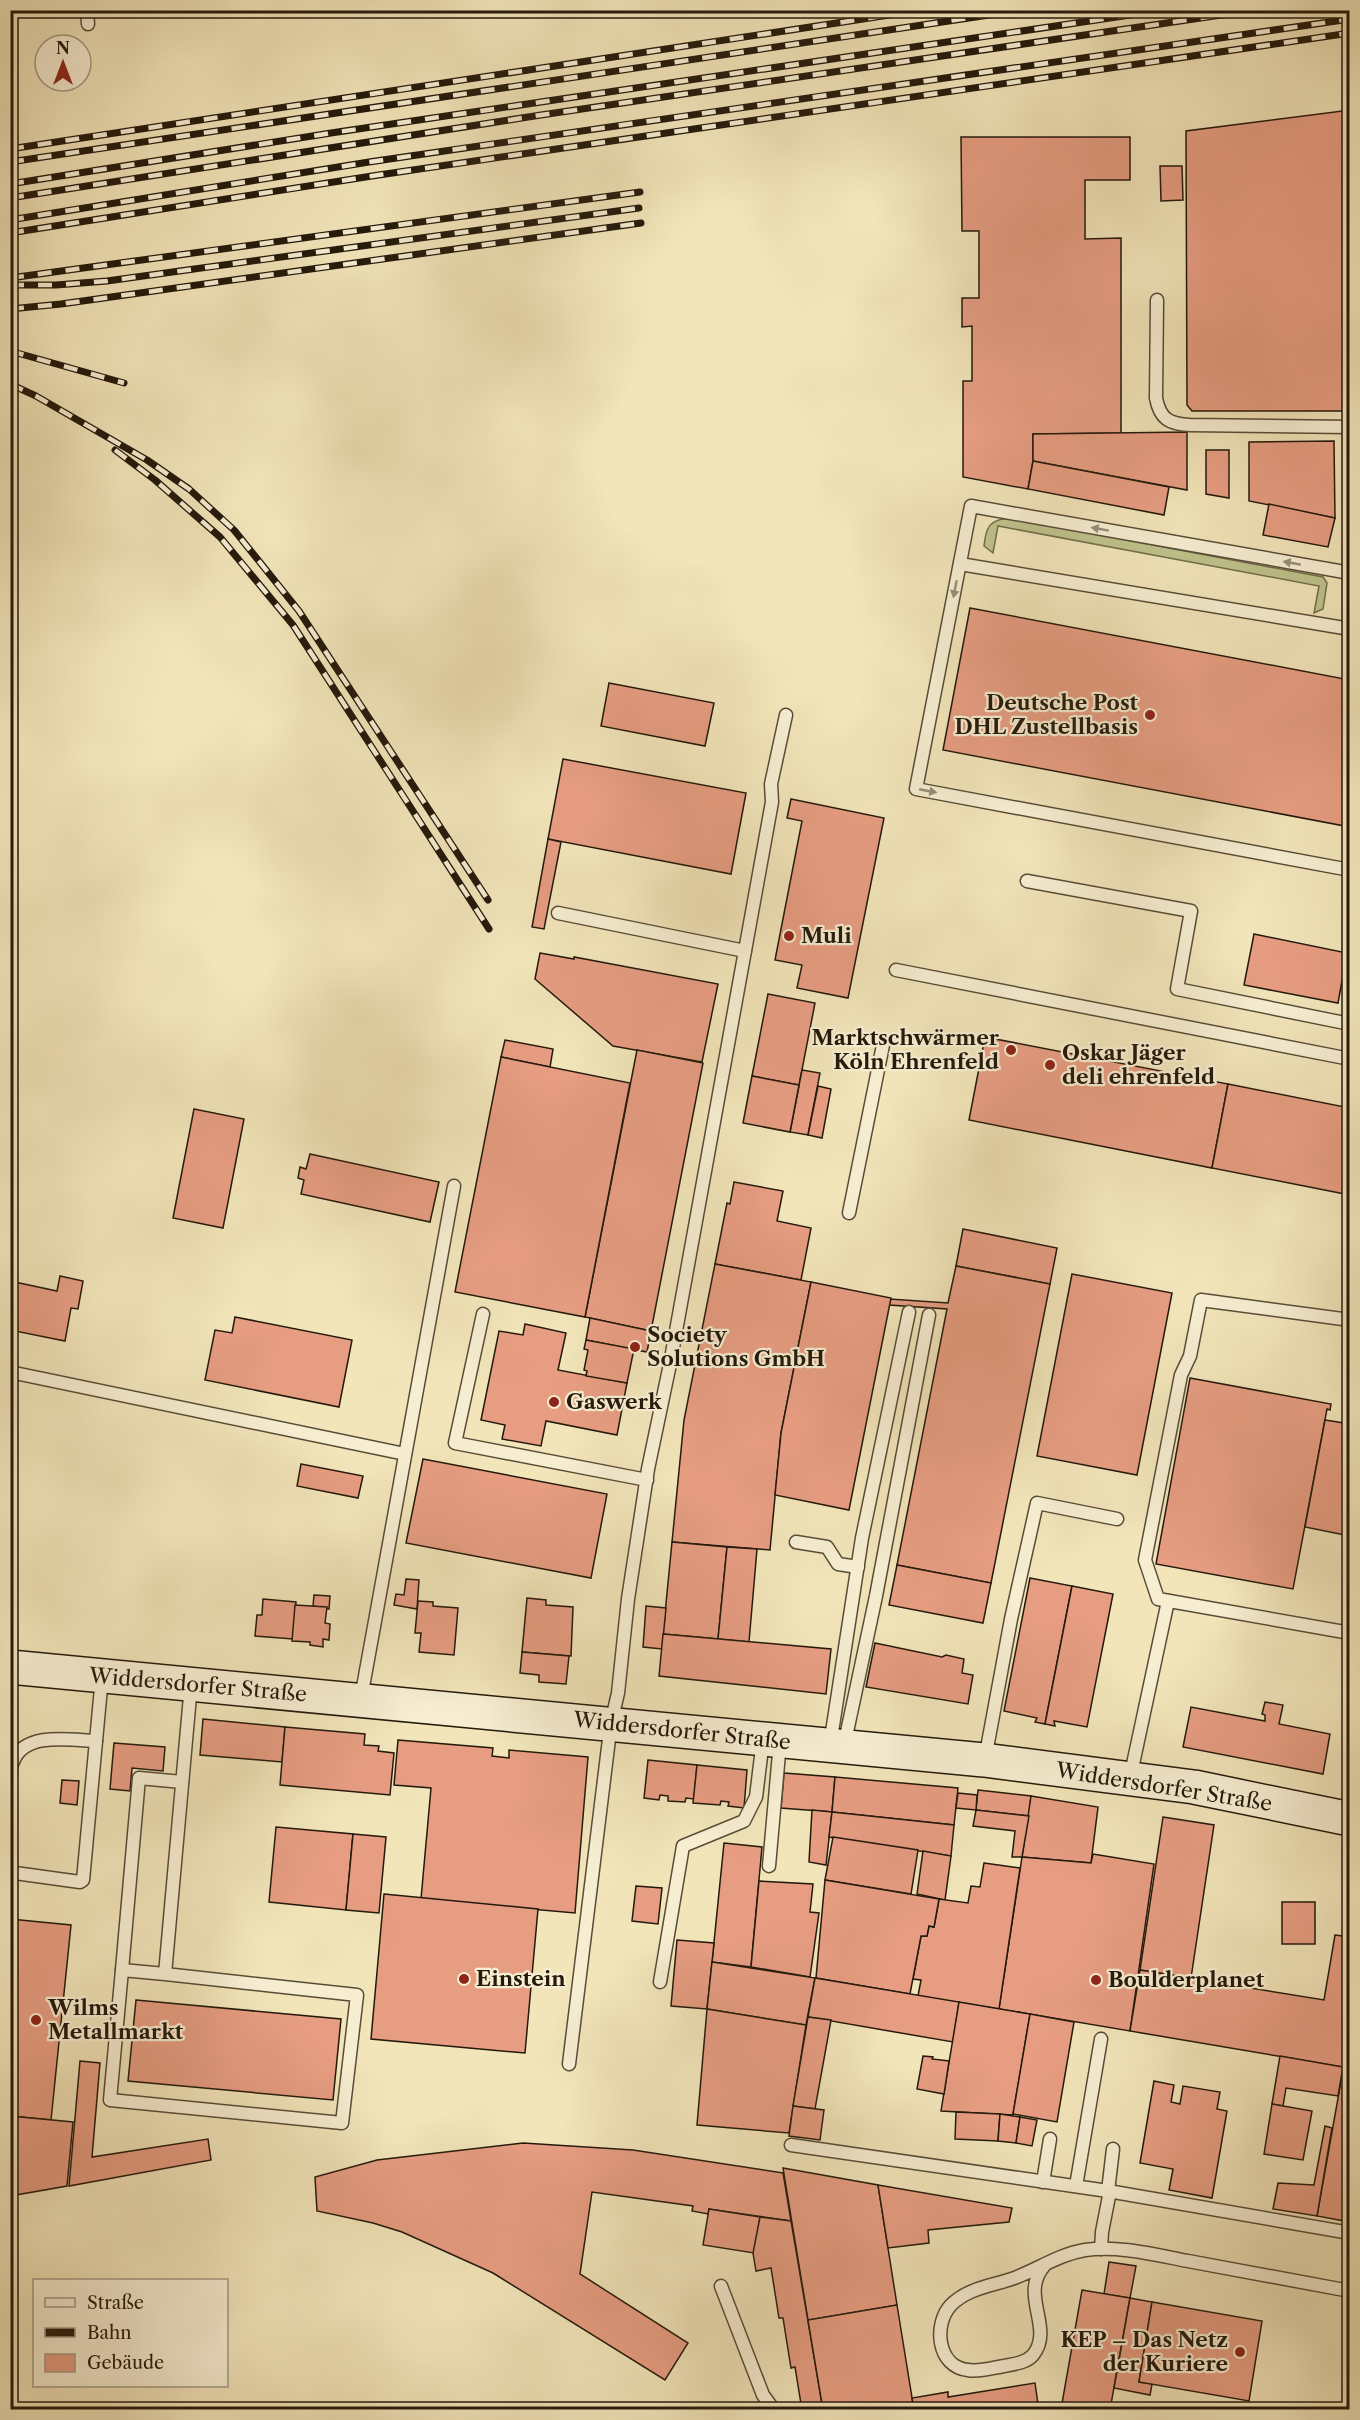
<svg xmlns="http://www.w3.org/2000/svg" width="1360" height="2420" font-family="'Libre Caslon Text',serif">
<rect width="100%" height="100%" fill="#f2e5ba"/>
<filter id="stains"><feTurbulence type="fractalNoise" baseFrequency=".00333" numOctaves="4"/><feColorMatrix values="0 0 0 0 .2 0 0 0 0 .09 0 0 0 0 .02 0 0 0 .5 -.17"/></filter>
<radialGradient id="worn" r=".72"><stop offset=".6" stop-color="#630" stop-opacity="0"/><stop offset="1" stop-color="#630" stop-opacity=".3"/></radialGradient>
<path fill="#bfc38c" stroke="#726e4c" stroke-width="1.5" d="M1009,518L1323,577L1327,583L1323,609L1314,613L1319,586L998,526L993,553L984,546C986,527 989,520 1009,518Z"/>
<g fill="#e79d82" stroke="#24190b" stroke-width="1.5">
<path d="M1350,110V411H1192L1187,405L1186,131Z"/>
<path d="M961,137H1130V180H1085V239L1121,238V433L1033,434V461L1028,489L963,477V381H972V326L962,327V298H979V231H962Z"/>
<path d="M1160,166H1182L1183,200L1161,201Z"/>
<path d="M1187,432V490L1033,461V434Z"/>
<path d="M1334,441L1335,518L1249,501V442Z"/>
<path d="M1206,450H1229V498L1206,494Z"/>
<path d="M1033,461L1169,487L1164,515L1028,489Z"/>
<path d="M1269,504L1335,518L1328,547L1263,535Z"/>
<path d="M970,608L1350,680V827L943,750Z"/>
<path d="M609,683L714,703L705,746L601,726Z"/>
<path d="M563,759L746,793L731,874L548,839Z"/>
<path d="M791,799L884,818L848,998L797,988L802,965L775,960L802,821L787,818Z"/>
<path d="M548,839L561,842L544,929L532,927Z"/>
<path d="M1254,934L1347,953L1338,1003L1244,985Z"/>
<path d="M540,953L574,959V957L718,984L702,1062L613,1046L535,979Z"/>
<path d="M768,994L815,1003L799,1085L752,1076Z"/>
<path d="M985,1037L1228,1084L1212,1168L969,1120Z"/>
<path d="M505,1040L553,1049L550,1067L501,1057Z"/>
<path d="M637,1050L703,1063L651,1331L585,1317Z"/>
<path d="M501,1057L630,1083L585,1317L455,1292Z"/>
<path d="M802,1070L820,1073L808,1135L790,1132Z"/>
<path d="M752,1076L799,1085L790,1132L743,1123Z"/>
<path d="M1228,1084L1350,1108V1195L1212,1168Z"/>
<path d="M818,1086L831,1089L822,1138L808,1135Z"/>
<path d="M194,1109L244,1119L223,1228L173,1218Z"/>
<path d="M310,1154L439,1182L430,1222L301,1194L304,1180L298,1178L300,1167L306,1169Z"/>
<path d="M734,1182L783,1191L777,1221L811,1228L801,1280L715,1264L727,1203L730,1204Z"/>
<path d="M963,1229L1057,1248L1050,1284L956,1266Z"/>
<path d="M715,1264L811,1282L781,1433L770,1550L672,1542L684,1420Z"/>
<path d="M956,1266L1050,1284L991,1583L897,1565L947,1309L889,1305L890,1299L948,1303Z"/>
<path d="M1072,1274L1172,1293L1137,1475L1037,1456Z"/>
<path d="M60,1276L83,1281L78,1309L71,1308L65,1341L10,1330V1281L57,1291Z"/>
<path d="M811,1282L891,1298L849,1510L775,1495L781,1433Z"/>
<path d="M235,1317L352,1340L339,1407L205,1380L215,1330L232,1333Z"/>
<path d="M590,1318L651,1331L647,1352L586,1340Z"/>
<path d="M525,1324L566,1333L558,1370L627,1383L617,1435L546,1421L541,1446L502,1439L505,1425L481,1420L499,1331L523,1335Z"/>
<path d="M586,1340L634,1349L627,1383L586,1376L587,1371L584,1370L588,1350L584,1349Z"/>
<path d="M1190,1378L1331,1404L1330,1410L1327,1409L1293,1589L1156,1564Z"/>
<path d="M1325,1420L1350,1424V1536L1305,1527Z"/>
<path d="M423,1459L607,1494L591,1578L406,1543Z"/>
<path d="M301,1464L363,1476L358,1498L297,1486Z"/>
<path d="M672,1542L727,1547L718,1639L663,1634Z"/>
<path d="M727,1547L757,1549L749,1642L718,1639Z"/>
<path d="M897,1565L991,1583L983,1623L889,1605Z"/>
<path d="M1030,1578L1072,1586L1045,1724L1035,1722L1037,1718L1004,1711Z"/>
<path d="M406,1579L419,1580L417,1609L394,1605L396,1594L404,1595Z"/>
<path d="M1072,1586L1113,1594L1087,1727L1054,1721L1055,1726L1045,1724Z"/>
<path d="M314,1595L330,1596L329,1609L313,1606Z"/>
<path d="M527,1598L546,1600V1605L573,1607L571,1656L522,1652Z"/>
<path d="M263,1599L296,1602L293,1639L255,1636L257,1615H262Z"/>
<path d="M418,1601L433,1602V1606L458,1608L454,1655L419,1652L421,1633H415Z"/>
<path d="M295,1605L327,1607L325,1623L330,1624L329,1640L323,1639V1647L310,1645V1642L292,1641Z"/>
<path d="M646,1606L666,1608L662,1649L643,1647Z"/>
<path d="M663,1634L831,1649L826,1694L659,1676Z"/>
<path d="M875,1643L942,1657L946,1655L964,1659L962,1673L973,1675L968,1704L866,1687Z"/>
<path d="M522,1652L569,1656L566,1684L539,1682V1675L520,1673Z"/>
<path d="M10,1700H16L14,1729H10Z"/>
<path d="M1265,1702L1283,1705L1279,1724L1330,1734L1323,1774L1183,1747L1191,1707L1265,1721V1715L1262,1714Z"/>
<path d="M203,1719L285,1727L282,1762L200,1755Z"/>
<path d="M285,1727L365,1734L364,1745L379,1746L378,1751L394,1753L390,1795L280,1785Z"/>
<path d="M398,1740L493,1748L492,1756L509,1758V1750L588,1757L575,1913L421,1899L431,1788L394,1785Z"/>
<path d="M114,1743L165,1747L163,1771L132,1768L130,1791L110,1789Z"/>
<path d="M648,1760L697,1765L694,1799L686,1798L685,1802L668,1801V1796L660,1795L659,1800L644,1798Z"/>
<path d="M697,1765L747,1770L744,1808L728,1806L729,1802L721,1801L720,1805L693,1803Z"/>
<path d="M784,1773L835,1777L832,1812L781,1808Z"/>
<path d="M835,1777L958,1788L954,1825L832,1812Z"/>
<path d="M62,1780L79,1781L77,1805L60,1803Z"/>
<path d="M978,1790L1031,1796L1029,1816L976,1810Z"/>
<path d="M958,1793L977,1795L976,1810L956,1808Z"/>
<path d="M1031,1796L1098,1807L1091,1863L1022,1857Z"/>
<path d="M812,1810L832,1812L826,1865L809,1862Z"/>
<path d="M976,1810L1029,1816L1022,1857H1012L1015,1831L973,1826Z"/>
<path d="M832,1812L954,1825L951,1856L829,1837Z"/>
<path d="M1163,1817L1214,1825L1191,1978L1140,1970Z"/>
<path d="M276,1827L353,1834L346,1910L269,1902Z"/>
<path d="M353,1834L386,1837L379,1913L346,1910Z"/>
<path d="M833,1837L918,1850L911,1894L825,1880Z"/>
<path d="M724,1843L762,1847L751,1967L712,1962Z"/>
<path d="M923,1851L951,1856L945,1900L917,1894Z"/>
<path d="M1093,1854L1154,1864L1130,2031L999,2009L1022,1857L1091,1863Z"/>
<path d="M984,1863L1020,1868L999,2009L918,1996L921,1980L913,1979L921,1936H927L929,1926L934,1927L939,1899L968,1903L971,1886L980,1887Z"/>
<path d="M825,1880L939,1899L934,1927L929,1926L927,1936H921L910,1994L816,1978Z"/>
<path d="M759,1881L813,1884L810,1912L819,1913L810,1977L751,1967Z"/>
<path d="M636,1886L662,1888L658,1924L632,1921Z"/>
<path d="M384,1894L538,1909L525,2053L371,2039Z"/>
<rect x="1282" y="1902" width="33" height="42"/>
<path d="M10,1919L71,1925L51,2120L10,2116Z"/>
<path d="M1335,1935L1350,1937V2031L1343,2067L1130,2031L1140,1970L1324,2000Z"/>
<path d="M677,1940L714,1943L707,2009L671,2006Z"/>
<path d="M712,1962L815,1978L806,2025L707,2009Z"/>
<path d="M815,1978L959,2002L953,2042L808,2017Z"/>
<path d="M136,2000L341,2019L333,2100L128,2081Z"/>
<path d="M959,2002L1030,2014L1013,2115L941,2111Z"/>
<path d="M707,2009L806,2025L789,2133L697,2125Z"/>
<path d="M1030,2014L1074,2022L1057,2122L1013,2114Z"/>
<path d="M808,2017L831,2020L815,2109L793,2106Z"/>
<path d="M1350,2031V2222L1317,2216Z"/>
<path d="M923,2056L933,2057L932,2059L949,2061L944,2094L917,2089Z"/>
<path d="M1280,2056L1343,2067L1338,2096L1286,2088L1283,2106L1272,2104Z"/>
<path d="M80,2061L100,2063L92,2157L208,2139L211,2160L69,2186Z"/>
<path d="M1154,2081L1174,2085L1171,2102L1180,2104L1183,2086L1220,2092L1217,2109L1227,2111L1212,2198L1169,2190L1173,2169L1140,2163Z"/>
<path d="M1272,2104L1312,2111L1303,2160L1264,2154Z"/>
<path d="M793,2106L824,2110L820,2140L789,2136Z"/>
<path d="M956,2112L1000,2114L998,2141L955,2139Z"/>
<path d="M1000,2114L1020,2117L1016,2143L998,2141Z"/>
<path d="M10,2116L73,2122L67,2186L10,2196Z"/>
<path d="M1020,2117L1037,2120L1032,2146L1016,2143Z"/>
<path d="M1325,2126L1332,2128L1317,2216L1273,2209L1278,2183L1314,2185Z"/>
<path d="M523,2143L633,2150L783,2173L791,2221L709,2209L708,2214L692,2211L693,2206L592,2192L580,2274L688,2343L665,2380L493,2273L402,2232L373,2223L317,2211L315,2177L377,2160Z"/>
<path d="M783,2168L878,2185L897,2305L808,2320Z"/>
<path d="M878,2185L1012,2208L1009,2222L928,2230L929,2243L888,2248Z"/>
<path d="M709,2209L760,2217L754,2253L703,2245Z"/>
<path d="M760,2217L791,2221L823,2410H802L795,2367L791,2368L783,2318H779L771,2268L756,2271L753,2253Z"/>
<path d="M1109,2262L1136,2266L1130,2298L1104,2294Z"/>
<path d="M1082,2290L1130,2298L1110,2410L1061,2409Z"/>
<path d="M1130,2298L1152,2302L1139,2382L1152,2384L1150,2395L1114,2388Z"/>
<path d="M1152,2302L1262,2321L1249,2401L1139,2382Z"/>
<path d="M897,2305L914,2410H823L808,2320Z"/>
<path d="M1035,2383L1038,2404L1049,2406L1031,2410H914L912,2398L948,2392V2397Z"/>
</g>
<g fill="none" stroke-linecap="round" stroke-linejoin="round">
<defs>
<g id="service">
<path d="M87,10L88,24"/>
<path d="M1157,300L1156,398C1160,419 1169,424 1190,425L1350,427"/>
<path d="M960,564L1350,629"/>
<path d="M1350,573L971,506L916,789L1350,870"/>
<path d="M1027,881L1191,911L1177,989L1350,1024"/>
<path d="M558,913L745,951"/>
<path d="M896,970L1350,1059"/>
<path d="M849,1213L883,1045"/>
<path d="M483,1314L455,1443L647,1480"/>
<path d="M1350,1320L1201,1300L1190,1356L1181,1375L1145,1560L1158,1599L1350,1633"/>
<path d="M10,1372L405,1454"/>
<path d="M796,1542L827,1547L838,1564L858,1567"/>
<path d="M361,1698L454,1186"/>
<path d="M830,1745L862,1538L909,1312"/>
<path d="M844,1746L876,1596L929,1315"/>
<path d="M985,1759L1011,1619L1037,1503L1117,1519"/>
<path d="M1130,1778L1168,1601"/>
<path d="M10,1781C11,1775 10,1767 13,1762C24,1731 70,1740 96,1741"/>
<path d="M769,1866L780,1742"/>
<path d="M10,1870L15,1873L80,1882L83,1880L102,1677"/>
<path d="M122,1970L139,1778L182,1782"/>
<path d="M165,1974L122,1970L110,2100L342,2123L357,1995L165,1974L191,1685"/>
<path d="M660,1982L683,1846L744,1821L756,1797L763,1740"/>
<path d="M569,2064L611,1723L618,1693L628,1599L648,1469L670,1364L772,802L771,784L786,715"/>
<path d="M791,2145L1108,2191L1350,2233"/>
<path d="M1043,2182L1050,2139"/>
<path d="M1076,2186L1101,2039"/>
<path d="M1108,2191L1113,2149"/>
<path d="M1101,2249L1102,2232L1110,2191"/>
<path d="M1045,2265C1018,2294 1055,2328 1033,2355C1026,2363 1014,2364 1004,2366C992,2368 979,2372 968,2370C937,2367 933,2324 951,2305C969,2287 994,2286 1017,2277C1040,2268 1060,2254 1085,2250C1118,2245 1156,2255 1188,2261C1242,2271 1296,2281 1350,2291"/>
<path d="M721,2286L763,2395L774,2410"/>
</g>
<path id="secondary" d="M10,1667L984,1760L1194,1787L1350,1819"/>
</defs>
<use href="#service" stroke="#584c37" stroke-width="15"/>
<use href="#secondary" stroke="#24190b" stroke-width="36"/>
<use href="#service" stroke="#f7eed2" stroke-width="12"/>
<use href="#secondary" stroke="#f7eed2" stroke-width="33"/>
<defs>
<g id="rail">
<path d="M10,149L922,10"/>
<path d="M10,162L1022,10"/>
<path d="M10,184L331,133L1164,10"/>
<path d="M10,198L541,115L1255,10"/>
<path d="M10,220L369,162L1350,19"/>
<path d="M10,233L372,176L1350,33"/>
<path d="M10,278L640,192"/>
<path d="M10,285H56L107,281L639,208"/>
<path d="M10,309L61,304L641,223"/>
<path d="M10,351L124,383"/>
<path d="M10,384L36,396L147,460L189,489L234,530L299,611L488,900"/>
<path d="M115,450L155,480L220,537L293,625L489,929"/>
</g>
</defs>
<use href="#rail" stroke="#24190b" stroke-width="7"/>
<use href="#rail" stroke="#f7eed2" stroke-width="4.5" stroke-dasharray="14" stroke-linecap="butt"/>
</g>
<defs><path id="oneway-solid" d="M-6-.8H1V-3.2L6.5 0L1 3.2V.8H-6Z" transform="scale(1.5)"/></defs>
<g fill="#988e78">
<use href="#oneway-solid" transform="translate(1100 529) rotate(-170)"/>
<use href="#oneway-solid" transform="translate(1292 563) rotate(-170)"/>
<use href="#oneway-solid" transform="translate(955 589) rotate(101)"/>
<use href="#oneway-solid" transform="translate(928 791) rotate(11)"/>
</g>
<g fill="#8f2418" stroke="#f7eed2" stroke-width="2">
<circle cx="1150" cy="715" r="6"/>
<circle cx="789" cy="936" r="6"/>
<circle cx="1011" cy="1050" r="6"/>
<circle cx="1050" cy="1065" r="6"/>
<circle cx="635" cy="1347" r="6"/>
<circle cx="554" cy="1402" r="6"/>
<circle cx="464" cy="1979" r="6"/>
<circle cx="1096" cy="1980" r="6"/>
<circle cx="36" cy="2020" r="6"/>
<circle cx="1240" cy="2352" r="6"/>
</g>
<g text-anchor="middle" stroke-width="4.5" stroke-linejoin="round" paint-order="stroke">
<g font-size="21" font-weight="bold" fill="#24190b" stroke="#f7eed2" text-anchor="start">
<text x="1138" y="710" text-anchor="end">Deutsche Post<tspan x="1138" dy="24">DHL Zustellbasis</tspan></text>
<text x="801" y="943">Muli</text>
<text x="999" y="1045" text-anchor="end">Marktschwärmer<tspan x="999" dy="24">Köln Ehrenfeld</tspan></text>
<text x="1062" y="1060">Oskar Jäger<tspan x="1062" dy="24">deli ehrenfeld</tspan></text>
<text x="647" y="1342">Society<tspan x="647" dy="24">Solutions GmbH</tspan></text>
<text x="566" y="1409">Gaswerk</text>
<text x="476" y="1986">Einstein</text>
<text x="1108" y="1987">Boulderplanet</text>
<text x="48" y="2015">Wilms<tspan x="48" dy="24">Metallmarkt</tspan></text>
<text x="1228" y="2347" text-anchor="end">KEP – Das Netz<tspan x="1228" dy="24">der Kuriere</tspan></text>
</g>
<g font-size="21" fill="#24190b" stroke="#f7eed2">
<text transform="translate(198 1685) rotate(5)" y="7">Widdersdorfer Straße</text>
<text transform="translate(682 1731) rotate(6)" y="7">Widdersdorfer Straße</text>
<text transform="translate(1164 1787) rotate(9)" y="7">Widdersdorfer Straße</text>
</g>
</g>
<rect width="1360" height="2420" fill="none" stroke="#f2e5ba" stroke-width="36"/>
<rect x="12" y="12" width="1336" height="2396" fill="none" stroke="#24190b" stroke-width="3"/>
<rect x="18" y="18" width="1324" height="2384" fill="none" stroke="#24190b" stroke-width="1.5"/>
<rect x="33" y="2279" width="195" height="108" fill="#f7eed2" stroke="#a39982" stroke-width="1.5"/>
<rect x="45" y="2298" width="30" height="9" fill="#f7eed2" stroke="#a39982" stroke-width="1.5"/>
<text x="87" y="2309" font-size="18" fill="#24190b">Straße</text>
<rect x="45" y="2328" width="30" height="9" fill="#24190b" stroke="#a39982" stroke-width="1.5"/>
<text x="87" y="2339" font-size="18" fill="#24190b">Bahn</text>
<rect x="45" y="2354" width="30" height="18" fill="#e79d82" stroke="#a39982" stroke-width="1.5"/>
<text x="87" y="2369" font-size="18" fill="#24190b">Gebäude</text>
<g transform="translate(63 63)"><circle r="28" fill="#f7eed2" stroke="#a39982" stroke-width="1.5"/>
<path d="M0-4.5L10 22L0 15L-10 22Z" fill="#8f2418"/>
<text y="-9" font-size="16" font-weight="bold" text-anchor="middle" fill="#24190b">N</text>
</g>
<rect width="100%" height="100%" filter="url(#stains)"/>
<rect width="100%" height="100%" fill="url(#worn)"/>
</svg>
